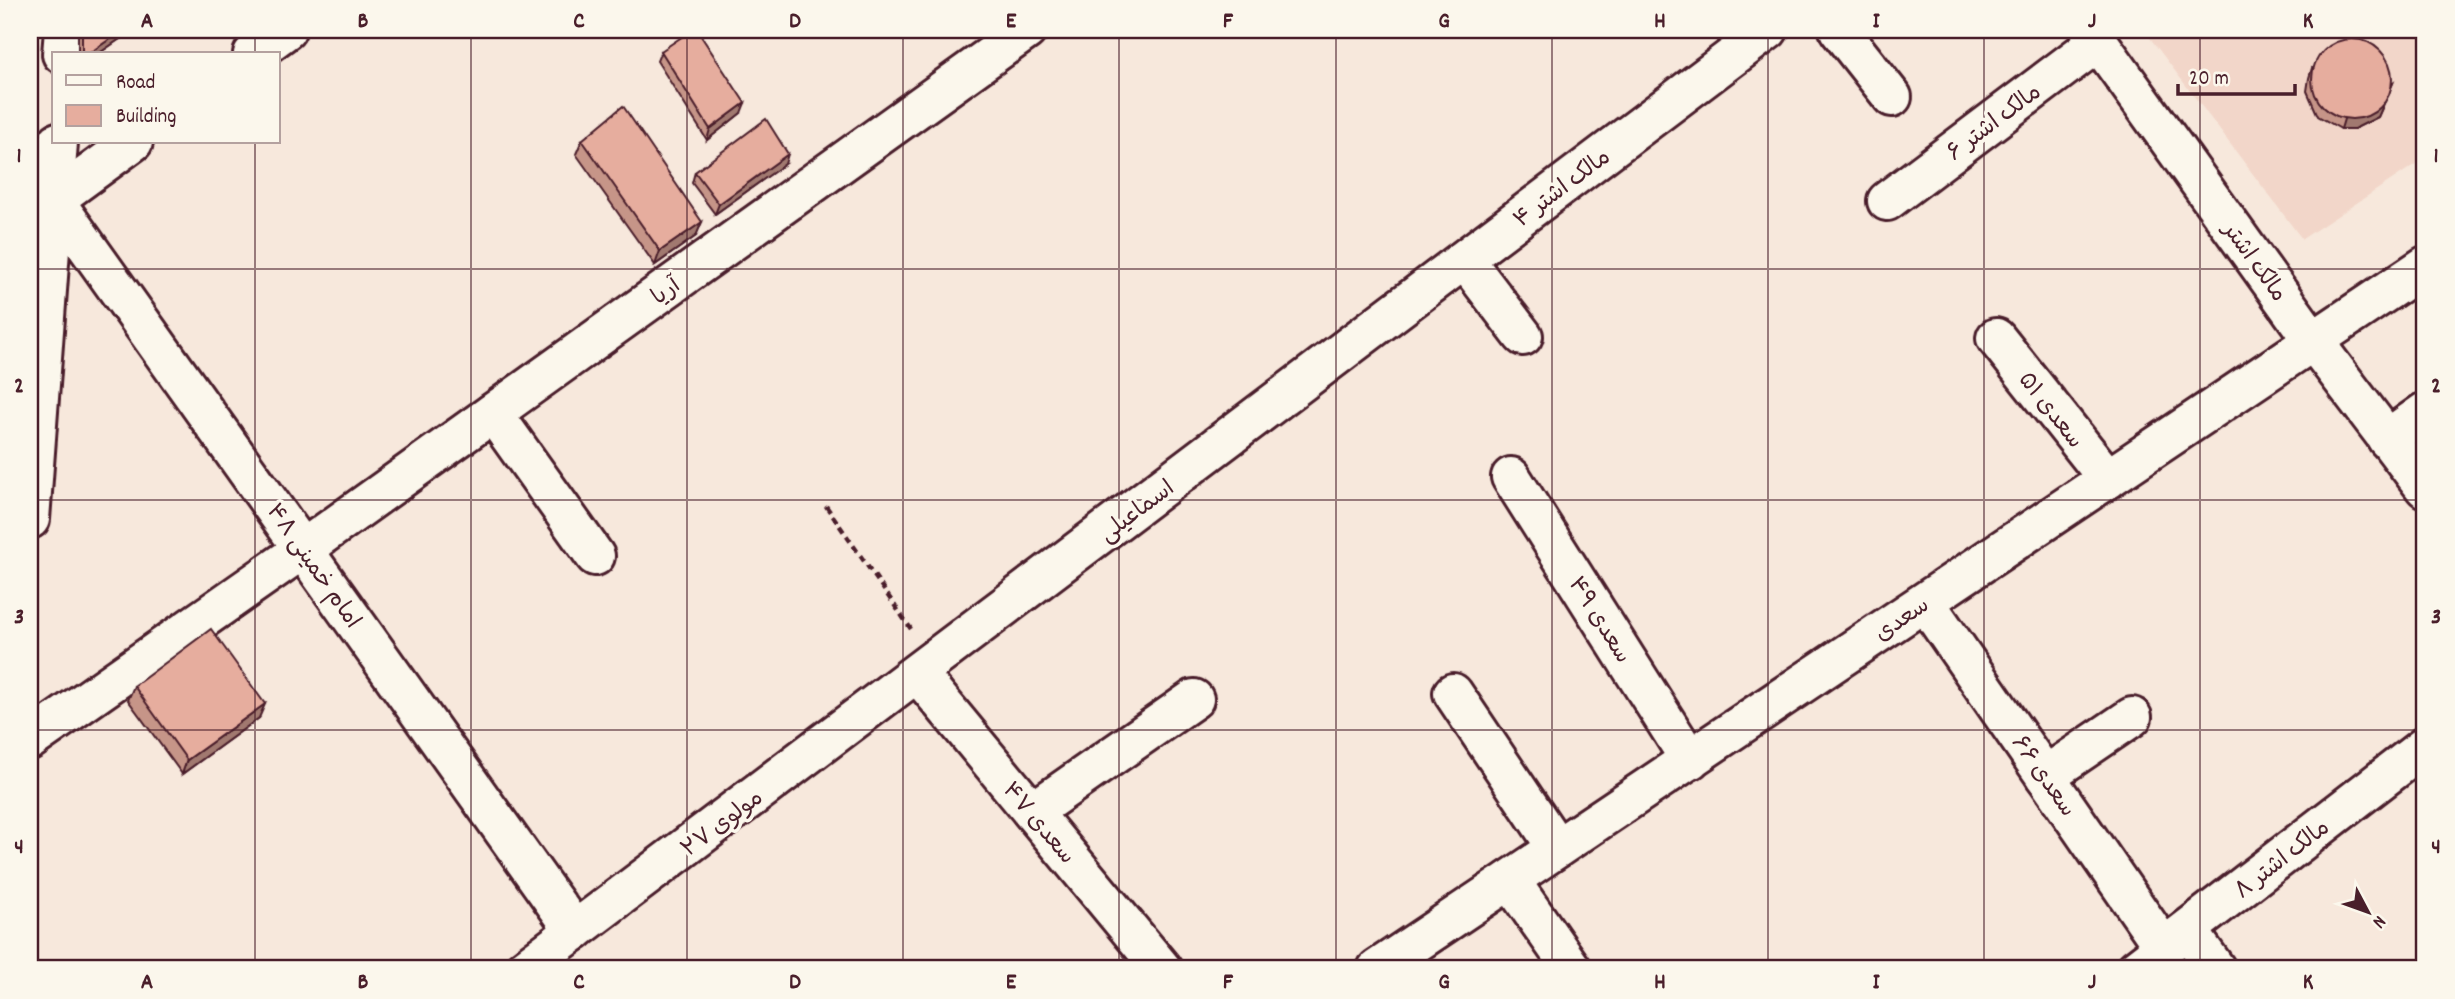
<svg xmlns="http://www.w3.org/2000/svg" width="2455" height="999" font-family="Dekko,'Playpen Sans Arabic',sans-serif">
<rect width="100%" height="100%" fill="#f7e8dc"/>
<filter id="ink" filterUnits="userSpaceOnUse"><feTurbulence type="fractalNoise" baseFrequency=".0143" numOctaves="2"/><feDisplacementMap in="SourceGraphic" scale="14" xChannelSelector="R" yChannelSelector="G"/><feConvolveMatrix kernelMatrix="1 2 1 2 8 2 1 2 1" color-interpolation-filters="sRGB"/></filter>
<g filter="url(#ink)">
<path fill="#f2d6c9" d="M2144,30H2425V158L2302,239Z"/>
<g fill="none" stroke-linecap="round" stroke-linejoin="round">
<defs>
<g id="minor">
<path d="M1839,30L1892,97"/>
<path d="M2090,30L2314,342L2425,488"/>
<path d="M54,200L575,931"/>
<path d="M1887,201L2099,41"/>
<path d="M1465,260L1523,336"/>
<path d="M1996,338L2108,479"/>
<path d="M493,413L595,556"/>
<path d="M2387,439L2425,412"/>
<path d="M1511,477L1690,760"/>
<path d="M1925,602L2164,948"/>
<path d="M918,674L1162,969"/>
<path d="M1453,693L1557,848"/>
<path d="M30,740L303,549L1027,30"/>
<path d="M2045,776L2132,717"/>
<path d="M1032,812L1194,699"/>
<path d="M1510,880L1572,969"/>
<path d="M2188,930L2216,969"/>
<path d="M524,969L1768,30"/>
<path d="M2136,969L2425,746"/>
</g>
<g id="major">
<path d="M62,54L64,30"/>
<path d="M253,54L286,30"/>
<path d="M40,210L133,142"/>
<path d="M30,519L58,142"/>
<path d="M1377,969L2425,266"/>
</g>
</defs>
<use href="#minor" stroke="#4a1f2b" stroke-width="44"/>
<use href="#major" stroke="#4a1f2b" stroke-width="44"/>
<path stroke="#4a1f2b" stroke-width="4.5" stroke-dasharray="7 5" stroke-linecap="butt" d="M826,506L911,629"/>
<use href="#minor" stroke="#fbf7ec" stroke-width="38"/>
<use href="#major" stroke="#fbf7ec" stroke-width="38"/>
</g>
<g fill="#c69588" stroke="#4a1f2b" stroke-width="2">
<path d="M78,30H133L98,54H78Z"/>
<path d="M661,51L741,113L707,140L657,61Z"/>
<path d="M2312,68L2393,83L2378,117L2354,129H2341L2318,116L2307,91L2309,78Z"/>
<path d="M582,140L696,236L655,265L576,154Z"/>
<path d="M785,164L715,214L692,183L695,172Z"/>
<path d="M134,686L259,718L182,774L128,700Z"/>
</g>
<g fill="#a1796f" stroke="#4a1f2b" stroke-width="2">
<path d="M123,30H133L98,54H88Z"/>
<path d="M2393,83L2378,117L2354,129H2341L2344,119Z"/>
<path d="M745,103L741,113L707,140L710,129Z"/>
<path d="M788,154L785,164L715,214L719,204Z"/>
<path d="M702,222L696,236L655,265L660,251Z"/>
<path d="M265,704L259,718L182,774L187,760Z"/>
</g>
<g fill="#e6ad9e" stroke="#4a1f2b" stroke-width="2">
<path d="M82,30H123L88,54H82Z"/>
<path d="M692,30H697L745,103L710,129L661,51Z"/>
<circle cx="2352" cy="79" r="40"/>
<path d="M623,106L702,222L660,251L582,140Z"/>
<path d="M766,119L788,154L719,204L695,172Z"/>
<path d="M211,629L265,704L187,760L134,686Z"/>
</g>
</g>
<path fill="none" stroke="#4a1f2b" stroke-width="2" stroke-opacity="0.55" d="M255,30V54M471,30V969M687,30V969M903,30V969M1119,30V969M1336,30V969M1552,30V969M1768,30V969M1984,30V969M2200,30V969M255,142V969M30,269H2425M30,500H2425M30,730H2425"/>
<g text-anchor="middle" stroke-width="7" stroke-linejoin="round" paint-order="stroke">
<g font-size="23" fill="#4a1f2b" stroke="#fbf7ec">
<text transform="translate(1993 121) rotate(-37)" y="8">مالک اشتر ۶</text>
<text transform="translate(1561 187) rotate(-37)" y="8">مالک اشتر ۴</text>
<text transform="translate(2256 261) rotate(54)" y="8">مالک اشتر</text>
<text transform="translate(665 290) rotate(-36)" y="8">آریا</text>
<text transform="translate(2052 409) rotate(52)" y="8">سعدی ۵۱</text>
<text transform="translate(1136 510) rotate(-37)" y="8">اسماعیلی</text>
<text transform="translate(315 565) rotate(55)" y="8">امام خمینی ۴۸</text>
<text transform="translate(1901 618) rotate(-34)" y="8">سعدی</text>
<text transform="translate(1601 619) rotate(58)" y="8">سعدی ۴۹</text>
<text transform="translate(2045 775) rotate(55)" y="8">سعدی ۶۶</text>
<text transform="translate(721 822) rotate(-37)" y="8">مولوی ۲۷</text>
<text transform="translate(1040 822) rotate(50)" y="8">سعدی ۴۷</text>
<text transform="translate(2281 858) rotate(-38)" y="8">مالک اشتر ۸</text>
</g>
</g>
<rect width="2455" height="999" fill="none" stroke="#fbf7ec" stroke-width="77"/>
<rect x="52" y="52" width="228" height="91" fill="#fbf7ec" stroke="#b4a19f" stroke-width="2"/>
<rect x="66" y="75" width="35" height="10" fill="#fbf7ec" stroke="#b4a19f" stroke-width="2"/>
<text x="116" y="88" font-size="21" fill="#4a1f2b">Road</text>
<rect x="66" y="105" width="35" height="21" fill="#e6ad9e" stroke="#b4a19f" stroke-width="2"/>
<text x="116" y="122" font-size="21" fill="#4a1f2b">Building</text>
<g transform="translate(2368 912) rotate(131)" stroke="#fbf7ec" stroke-width="5" paint-order="stroke">
<path d="M0-5L12 26L0 18L-12 26Z" fill="#4a1f2b"/>
<text y="-10" font-size="19" font-weight="bold" text-anchor="middle" fill="#4a1f2b">N</text>
</g>
<path d="M2178 84v10h117v-10" fill="none" stroke="#4a1f2b" stroke-width="3.5"/>
<text x="2189" y="84" font-size="21" fill="#4a1f2b" stroke="#fbf7ec" stroke-width="5" paint-order="stroke">20 m</text>
<rect x="38" y="38" width="2378" height="922" fill="none" stroke="#4a1f2b" stroke-width="2.5"/>
<g font-size="23" text-anchor="middle" font-weight="bold" fill="#4a1f2b">
<text x="147" y="27">A</text>
<text x="363" y="27">B</text>
<text x="579" y="27">C</text>
<text x="795" y="27">D</text>
<text x="1011" y="27">E</text>
<text x="1228" y="27">F</text>
<text x="1444" y="27">G</text>
<text x="1660" y="27">H</text>
<text x="1876" y="27">I</text>
<text x="2092" y="27">J</text>
<text x="2308" y="27">K</text>
<text x="19" y="162">1</text>
<text x="2436" y="162">1</text>
<text x="19" y="392">2</text>
<text x="2436" y="392">2</text>
<text x="19" y="623">3</text>
<text x="2436" y="623">3</text>
<text x="19" y="853">4</text>
<text x="2436" y="853">4</text>
<text x="147" y="988">A</text>
<text x="363" y="988">B</text>
<text x="579" y="988">C</text>
<text x="795" y="988">D</text>
<text x="1011" y="988">E</text>
<text x="1228" y="988">F</text>
<text x="1444" y="988">G</text>
<text x="1660" y="988">H</text>
<text x="1876" y="988">I</text>
<text x="2092" y="988">J</text>
<text x="2308" y="988">K</text>
</g>
</svg>
